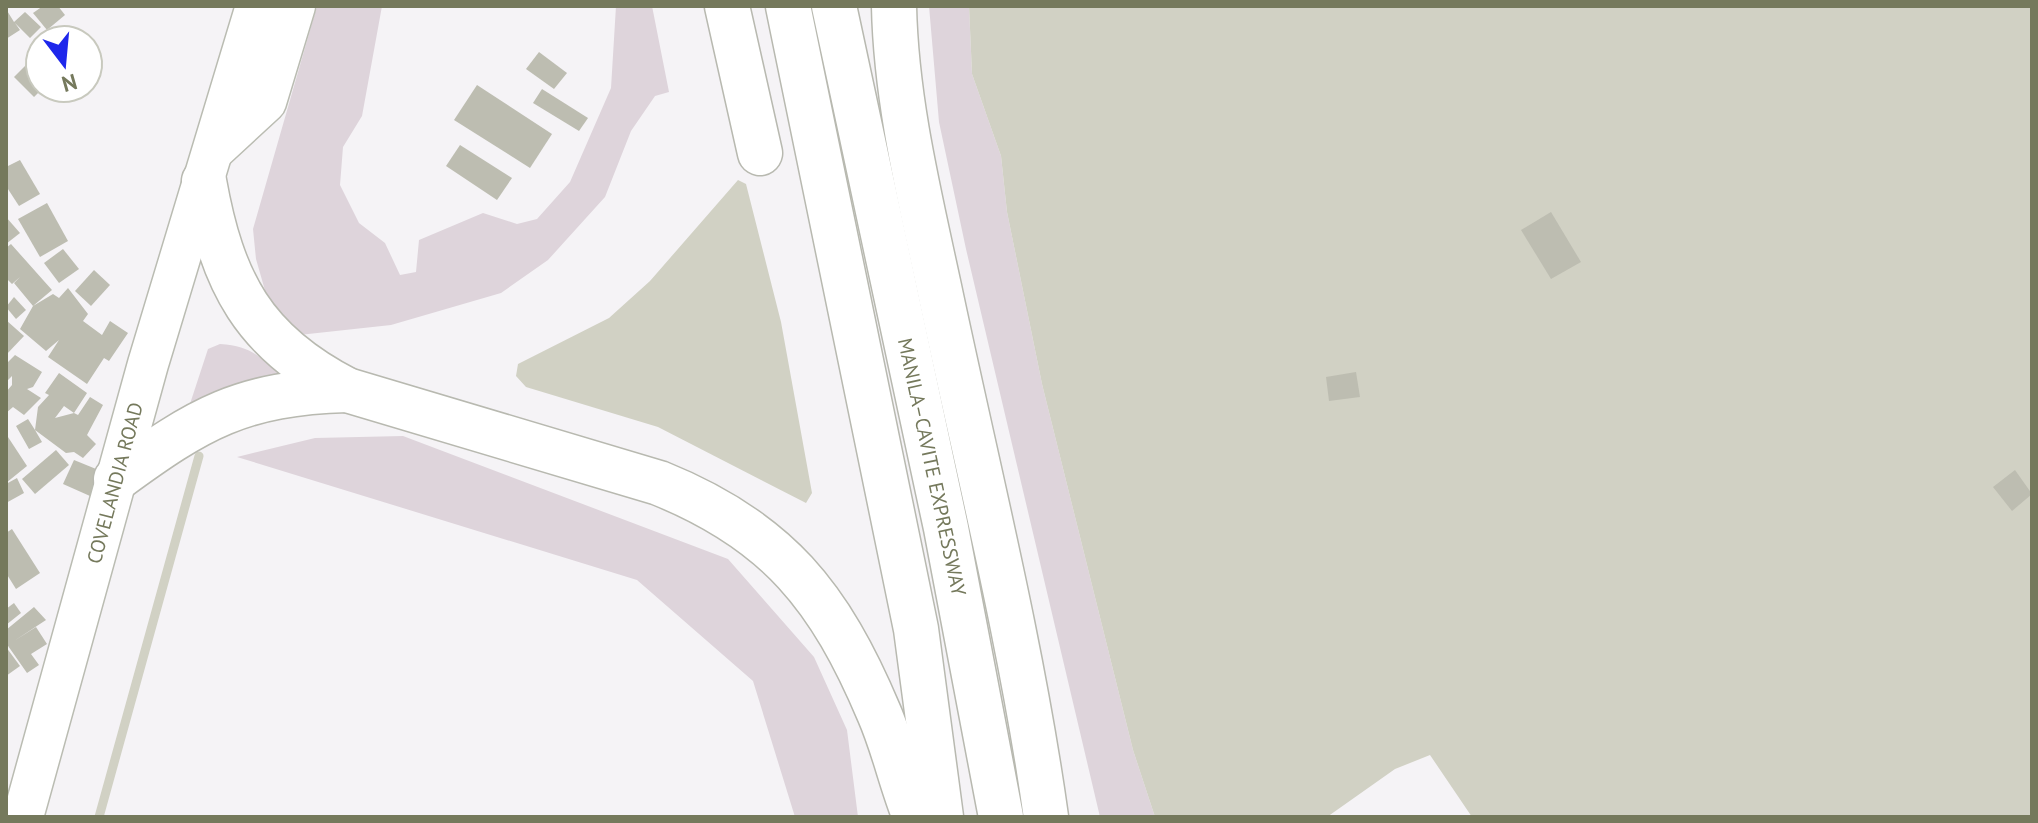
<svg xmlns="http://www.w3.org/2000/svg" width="2038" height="823" font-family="'PT Sans',sans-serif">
<rect width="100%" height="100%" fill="#f5f3f6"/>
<g fill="#ded4db">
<path d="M317,6H382L362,116L343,147L340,185L359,223L385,243L400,275L416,272L419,240L483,213L517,224L537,219L570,182L611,88L616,6H652L669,92L655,96L631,131L605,197L548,260L501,293L391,325L299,335L270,308L256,259L253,229Z"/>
<path d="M929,6H969L972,74L1001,156L1007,212L1042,384L1133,750L1155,817H1100L966,249L939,122Z"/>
<path d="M220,344C257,346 262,362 291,381L186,416L208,349Z"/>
<path d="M403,436L728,559L814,657L847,730L858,817H795L753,681L637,580L237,457L315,438Z"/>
</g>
<g fill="#d1d1c4">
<path d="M969,6H2032V817H1472L1430,755L1395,769L1327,817H1155L1133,750L1042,384L1007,212L1001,156L972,74Z"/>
<path d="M738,180L746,184L781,322L812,493L806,503L658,427L526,387L516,376L518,364L609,318L650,281Z"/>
</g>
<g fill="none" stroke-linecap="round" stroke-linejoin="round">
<path stroke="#d1d1c4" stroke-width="9" d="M99,817L199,456"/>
</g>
<g fill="#bdbdb1">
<path d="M43,6H58L65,15L47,30L33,13Z"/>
<path d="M6,9L14,22L25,12L41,27L30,38L15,23L20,30L6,39Z"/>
<path d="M539,52L567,73L554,89L526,69Z"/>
<path d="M30,61L40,71V88H43L34,97L14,77Z"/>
<path d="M477,85L552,134L530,168L454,120Z"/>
<path d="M542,89L588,118L579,131L533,103Z"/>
<path d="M460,145L512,178L497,200L446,166Z"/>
<path d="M20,160L40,194L19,206L6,186V167Z"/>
<path d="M47,203L68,241L40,257L18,219Z"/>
<path d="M1551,212L1581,262L1551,279L1521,230Z"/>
<path d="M6,217L20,233L6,244Z"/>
<path d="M11,244L52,290L33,306L53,294L59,298L68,288L88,314L83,321L102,335L110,321L128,333L109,361L104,358L87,384L48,357L59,340L46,351L20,329L33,306L14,283L20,277L12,284L6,278V248Z"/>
<path d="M63,249L79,269L59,283L44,263Z"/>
<path d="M94,270L110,285L91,306L75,291Z"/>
<path d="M14,297L26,310L16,319L6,307Z"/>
<path d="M6,320L24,336L6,355Z"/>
<path d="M15,355L42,372L33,387L27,389L41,398L24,415L13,407L6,413V392L12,385V376L6,382V364Z"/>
<path d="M1356,372L1360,397L1329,401L1326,377Z"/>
<path d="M59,373L87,393L74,413L64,406L55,418L74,413L78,415L90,397L103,405L87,435L96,444L83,458L74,452L66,453L35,430L42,442L29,449L16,426L28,419L35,430L38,407L49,395L45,393Z"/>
<path d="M6,434L27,466L6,483Z"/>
<path d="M56,450L69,465L35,494L22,479Z"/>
<path d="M74,460L101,471L90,496L63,484Z"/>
<path d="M2015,470L2032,494L2012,511L1993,487Z"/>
<path d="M17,478L24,493L6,503V484Z"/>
<path d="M12,529L40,573L16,589L6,573V533Z"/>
<path d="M14,603L21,613L6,625V609Z"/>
<path d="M34,607L46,620L14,641L36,627L47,644L31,654L39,665L27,673L6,643V630Z"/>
<path d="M6,647L20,666L6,676Z"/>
</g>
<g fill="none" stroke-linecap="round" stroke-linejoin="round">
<defs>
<g id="major">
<path d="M214,150L266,102L295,6"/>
<path d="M23,817L148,364L256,6"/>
</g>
<g id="highway">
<path d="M727,6L760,153"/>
<path d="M788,6L916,629L941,817"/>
<path d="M834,6L946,528L1001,817"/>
<path d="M894,6C896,101 919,194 939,287C976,463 1021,639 1046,817"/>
<path d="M204,181C222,282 253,342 347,390L659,483C778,531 830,597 879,713C894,747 901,783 915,817"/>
<path d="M116,479C199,418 242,393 347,390"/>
</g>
</defs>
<use href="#major" stroke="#babcb2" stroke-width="43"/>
<use href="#highway" stroke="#b8b9b0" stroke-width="47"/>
<use href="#major" stroke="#fff" stroke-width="40"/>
<use href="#highway" stroke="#fff" stroke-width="44"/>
</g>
<g text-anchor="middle" stroke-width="8" stroke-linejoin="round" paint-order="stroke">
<g font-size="20" fill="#75795c" stroke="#fff">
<text transform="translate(932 467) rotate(78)" y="7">MANILA–CAVITE EXPRESSWAY</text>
<text transform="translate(115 483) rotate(-75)" y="7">COVELANDIA ROAD</text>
</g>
</g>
<rect width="2038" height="823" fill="none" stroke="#75795c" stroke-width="16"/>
<g transform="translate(64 64) rotate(164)"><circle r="38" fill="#ffffff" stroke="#c8c9be" stroke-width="2"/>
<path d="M0-6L14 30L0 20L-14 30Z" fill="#1e27eb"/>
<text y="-12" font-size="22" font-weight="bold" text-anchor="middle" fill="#75795c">N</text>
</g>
</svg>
